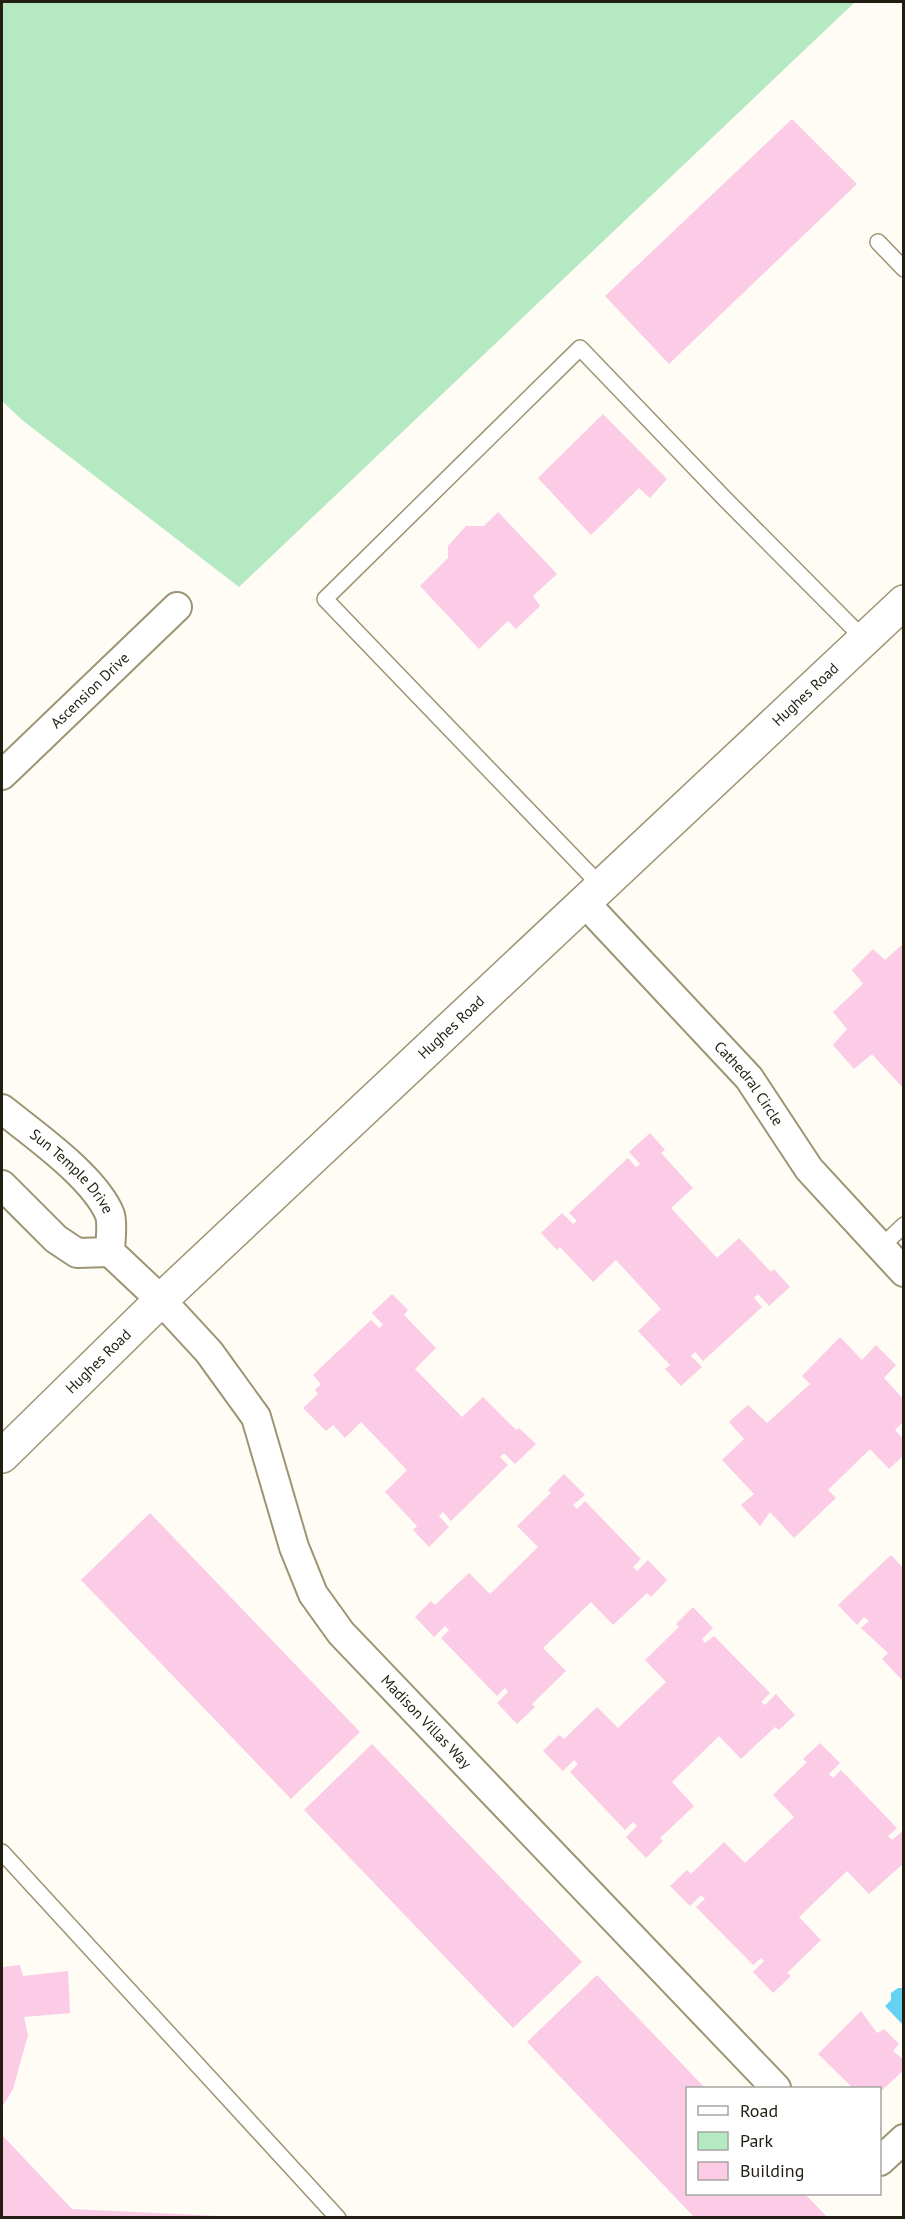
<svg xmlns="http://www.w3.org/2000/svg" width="905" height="2219" font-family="'PT Sans',sans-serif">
<rect width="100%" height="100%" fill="#fefcf5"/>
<path fill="#b4e9c1" d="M2,2H855L239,587L22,420L2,401Z"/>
<path fill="#66d2f1" d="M898,1988H903V2025L885,2006L891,2000V1993Z"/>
<g fill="#fccbe6">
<path d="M792,119L857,184L669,364L605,296Z"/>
<path d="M603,414L667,479L650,498L639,488L591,535L538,478Z"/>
<path d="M498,512L557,574L533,596L540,606L516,629L508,621L479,649L420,586L448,558V546L466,526H484Z"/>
<path d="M904,943V1089L872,1054L854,1069L833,1045L847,1029L833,1012L863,984L852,970L873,949L885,960Z"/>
<path d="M650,1133L665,1150L661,1153L693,1188L671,1208L717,1258L739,1238L771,1272L774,1269L790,1287L769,1306L758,1294L754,1298L762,1307L703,1361L695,1352L691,1356L702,1367L681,1386L665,1369L670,1365L638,1331L661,1309L616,1260L593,1282L560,1247L557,1250L541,1233L562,1213L573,1224L577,1221L569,1213L628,1158L636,1167L640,1164L629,1152Z"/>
<path d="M392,1294L408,1310L404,1315L436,1348L415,1369L462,1417L483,1397L516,1430L519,1428L536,1444L515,1464L504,1453L500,1457L508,1465L451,1521L443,1512L439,1516L449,1527L429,1547L413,1530L417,1526L385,1492L407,1470L361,1422L345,1438L333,1425L326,1431L303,1408L318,1394L315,1390L321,1384L313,1375L371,1320L379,1328L383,1325L372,1313Z"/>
<path d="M840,1337L862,1360L876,1345L896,1365L884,1378L904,1400V1421L895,1430L904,1440V1455L889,1469L870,1449L828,1490L836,1498L794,1538L770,1512L760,1526L741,1505L754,1494L722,1460L744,1439L729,1422L748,1405L767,1423L810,1384L802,1376Z"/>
<path d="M564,1474L585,1495L573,1505L577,1509L585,1501L641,1559L633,1567L637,1571L648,1560L667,1580L651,1597L647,1593L613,1625L591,1602L543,1648L566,1671L532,1704L535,1707L517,1724L497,1703L508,1692L505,1688L497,1696L441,1638L449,1630L445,1626L434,1637L415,1617L431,1601L435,1605L469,1573L490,1594L538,1547L517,1526L551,1493L548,1490Z"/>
<path d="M150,1513L360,1732L291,1799L81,1580Z"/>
<path d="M891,1555L904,1569V1682L882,1659L888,1653L861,1628L869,1621L864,1617L857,1625L838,1605Z"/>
<path d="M693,1607L713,1628L702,1639L705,1643L714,1636L770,1693L761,1702L765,1705L776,1694L795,1715L779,1730L775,1727L741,1759L719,1736L672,1782L694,1806L660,1838L663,1841L646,1858L626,1837L637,1826L633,1822L625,1830L570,1772L578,1764L574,1760L563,1771L543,1751L559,1735L564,1739L597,1707L618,1728L666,1682L645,1660L679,1627L676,1624Z"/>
<path d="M820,1743L840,1763L829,1774L833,1778L841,1770L897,1828L888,1836L892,1840L904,1830V1863L869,1894L847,1871L799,1917L821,1940L787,1973L791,1976L773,1993L753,1972L764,1961L761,1958L753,1965L696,1907L705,1899L701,1895L690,1906L670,1886L687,1870L691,1874L724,1842L745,1863L794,1817L773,1795L807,1762L803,1759Z"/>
<path d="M372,1744L582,1962L513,2028L304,1810Z"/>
<path d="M20,1965L23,1976L68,1971L70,2013L24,2017L28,2035L13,2089L2,2107V1967Z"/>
<path d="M597,1975L705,2088H688V2194H805L828,2218H695L527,2042Z"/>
<path d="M861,2011L877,2033L884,2029L899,2044L893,2051L904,2060V2070L880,2092V2088H853L818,2054Z"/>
<path d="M2,2135L72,2209L262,2218H2Z"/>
</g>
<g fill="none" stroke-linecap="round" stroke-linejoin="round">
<defs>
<g id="lane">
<path d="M878,242L904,269"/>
<path d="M602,887L325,599L580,348L726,500L864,639"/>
<path d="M881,1247L904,1225"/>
<path d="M2,1852L338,2218"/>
</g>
<g id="street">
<path id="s1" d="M2,775L177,607"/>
<path id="s2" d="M585,903L749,1078L809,1169L904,1272"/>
<path id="s3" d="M2,1109C33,1134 95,1177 110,1215C113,1225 110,1242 110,1252L161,1300L209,1352L256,1417L294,1547L313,1594L341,1633L776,2088"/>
<path d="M2,1185L56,1239L77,1253L110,1252"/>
<path d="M880,2161L904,2139"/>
</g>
<g id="secondary">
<path id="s4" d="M2,1456L161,1300L904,602"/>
</g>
</defs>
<use href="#lane" stroke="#9d9473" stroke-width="18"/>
<use href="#street" stroke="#9d9473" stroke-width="32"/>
<use href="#secondary" stroke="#9d9473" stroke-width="36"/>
<use href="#lane" stroke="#fff" stroke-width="15"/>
<use href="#street" stroke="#fff" stroke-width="28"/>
<use href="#secondary" stroke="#fff" stroke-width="33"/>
</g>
<g text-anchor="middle" stroke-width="6" stroke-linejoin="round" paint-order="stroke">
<g font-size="15" fill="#221e11" stroke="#fff">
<text dy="5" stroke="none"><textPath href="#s1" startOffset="122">Ascension Drive</textPath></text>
<text dy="5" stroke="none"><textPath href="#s4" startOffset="1107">Hughes Road</textPath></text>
<text dy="5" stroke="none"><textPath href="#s4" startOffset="621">Hughes Road</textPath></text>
<text dy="5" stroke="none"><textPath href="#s2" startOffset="244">Cathedral Circle</textPath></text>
<text dy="5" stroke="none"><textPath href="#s3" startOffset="94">Sun Temple Drive</textPath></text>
<text dy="5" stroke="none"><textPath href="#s4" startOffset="135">Hughes Road</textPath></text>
<text dy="5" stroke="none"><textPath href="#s3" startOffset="768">Madison Villas Way</textPath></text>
</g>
</g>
<rect width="905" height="2219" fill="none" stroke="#221e11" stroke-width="6"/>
<rect x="686" y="2087" width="195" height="108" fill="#ffffff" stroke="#a7a5a0" stroke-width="1.5"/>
<rect x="698" y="2106" width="30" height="9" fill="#ffffff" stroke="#a7a5a0" stroke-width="1.5"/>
<text x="740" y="2117" font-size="18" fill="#221e11">Road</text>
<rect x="698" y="2132" width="30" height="18" fill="#b4e9c1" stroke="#a7a5a0" stroke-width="1.5"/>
<text x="740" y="2147" font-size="18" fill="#221e11">Park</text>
<rect x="698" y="2162" width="30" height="18" fill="#fccbe6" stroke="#a7a5a0" stroke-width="1.5"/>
<text x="740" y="2177" font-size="18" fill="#221e11">Building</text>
</svg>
